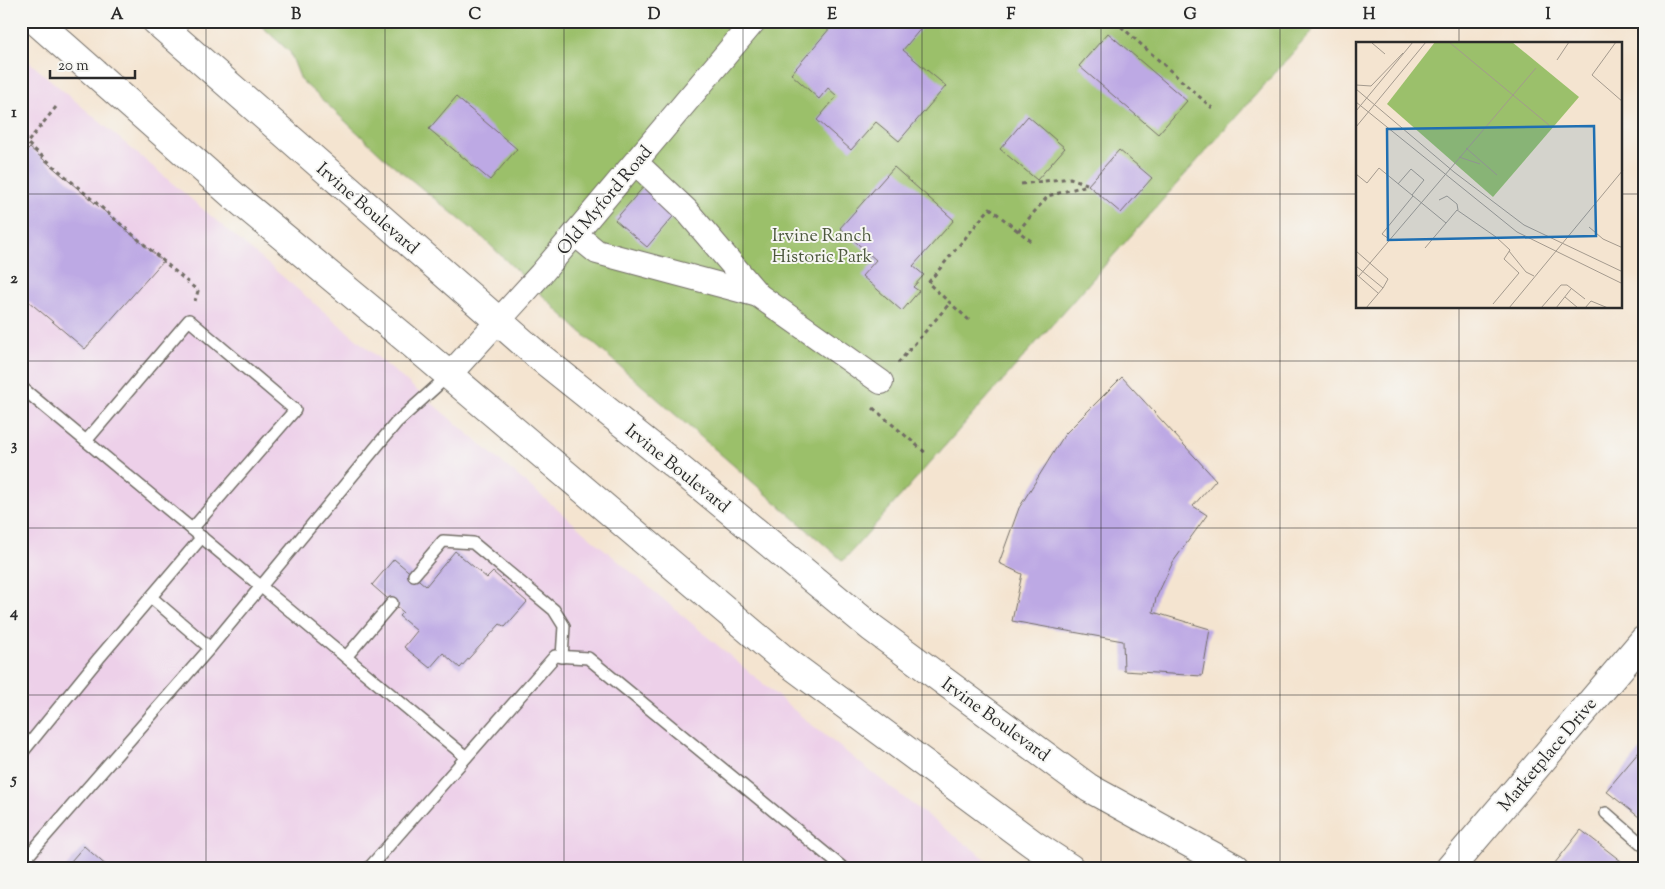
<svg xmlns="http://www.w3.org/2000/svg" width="1665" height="889" font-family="'Sorts Mill Goudy',serif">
<rect width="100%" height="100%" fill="#f6f6f2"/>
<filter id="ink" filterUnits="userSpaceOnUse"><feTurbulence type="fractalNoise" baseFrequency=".02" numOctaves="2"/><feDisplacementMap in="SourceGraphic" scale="10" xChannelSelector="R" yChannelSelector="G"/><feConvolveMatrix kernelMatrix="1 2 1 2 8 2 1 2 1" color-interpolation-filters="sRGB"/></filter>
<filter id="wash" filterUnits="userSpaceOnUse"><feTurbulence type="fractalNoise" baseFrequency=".0096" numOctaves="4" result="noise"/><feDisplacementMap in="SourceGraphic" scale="20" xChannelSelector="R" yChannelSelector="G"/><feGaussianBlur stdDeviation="1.12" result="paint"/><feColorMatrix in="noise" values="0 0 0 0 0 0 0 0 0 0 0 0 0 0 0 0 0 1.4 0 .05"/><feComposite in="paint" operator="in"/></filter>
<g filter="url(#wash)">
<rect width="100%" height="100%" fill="#f4e4d0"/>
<path fill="#edd0e9" d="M21,55L807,721L908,801L998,868H21Z"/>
<path fill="#9bc06b" stroke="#63764b" d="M256,21H1321L843,561L575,327L483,238L387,160L301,80L290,52Z"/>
<g id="blocks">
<g fill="#bda9e4">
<path d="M836,21H927L903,50L946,86L899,141L876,122L851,150L817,120L837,96L828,88L819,99L791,74Z"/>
<path d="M1108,33L1187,101L1158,134L1079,66Z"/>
<path d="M456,97L517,149L490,180L429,129Z"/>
<path d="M1028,116L1065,148L1037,180L1000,149Z"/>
<path d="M21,145L28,150L30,148L163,261L85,349L21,295Z"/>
<path d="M1119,150L1152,178L1121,213L1088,185Z"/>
<path d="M894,167L954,220L913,266L924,275L913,287L919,291L902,311L862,276L876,260L840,228Z"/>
<path d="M645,185L677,212L647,247L615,220Z"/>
<path d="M1122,377L1216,480L1193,506L1207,515L1173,562L1156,598L1153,612L1210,629L1202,676L1124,671L1123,641L1012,621L1022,574L999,563L1019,508L1065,434Z"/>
<path d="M455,551L487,578L493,572L527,602L505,627L500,624L460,668L443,653L430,668L404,647L417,631L399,616L403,612L372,585L394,559L426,586Z"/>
<path d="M1644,746V821L1606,791Z"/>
<path d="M1581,830L1630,868H1551Z"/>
<path d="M84,846L109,868H65Z"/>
</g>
</g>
</g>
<g filter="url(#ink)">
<use href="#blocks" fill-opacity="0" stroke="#716c65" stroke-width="1"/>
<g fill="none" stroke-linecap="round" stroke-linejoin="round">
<defs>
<g id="service">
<path d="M21,387L466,757"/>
<path d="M86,441L189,320L295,410L192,529"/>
<path d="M414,575L443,541L473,543L554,610L564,626L562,657"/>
<path d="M152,598L210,648"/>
<path d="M346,657L392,603"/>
<path d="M21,754L99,658L202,537"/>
<path d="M1606,813L1644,846"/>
<path d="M21,864L210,648L396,423L449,375"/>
<path d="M369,868L555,656L588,658L843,868"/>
</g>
<g id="minor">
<path d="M636,163L686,210L758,295L881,382"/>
<path d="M575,234L597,252L758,295"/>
<path d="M449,375L541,274L754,21"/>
</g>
<path id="tertiary" d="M1450,868L1644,640"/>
<g id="primary">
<path d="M36,21L234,196L410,342L782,658L1033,844L1070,868"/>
<path d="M156,21L536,354L681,470L872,628L1089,788L1235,868"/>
</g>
</defs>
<use href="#service" stroke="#716c65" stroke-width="14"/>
<use href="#minor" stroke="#716c65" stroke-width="26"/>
<use href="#tertiary" stroke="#716c65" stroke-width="30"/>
<use href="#primary" stroke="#716c65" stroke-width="30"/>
<g stroke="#716c65" stroke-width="3" stroke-dasharray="4 4" stroke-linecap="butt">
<path d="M1115,21L1212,108"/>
<path d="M56,107L27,143L198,291L195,301"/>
<path d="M21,138L27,143"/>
<path d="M1021,184L1070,178L1087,184"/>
<path d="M1031,241L1018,231L1048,196L1088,185"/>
<path d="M969,320L928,283L990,208L1018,231"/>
<path d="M898,363L950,303"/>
<path d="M873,408L927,454"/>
</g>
<use href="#service" stroke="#fff" stroke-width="11"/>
<use href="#minor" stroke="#fff" stroke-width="24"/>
<use href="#tertiary" stroke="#fff" stroke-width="28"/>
<use href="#primary" stroke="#fff" stroke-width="28"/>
</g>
</g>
<path fill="none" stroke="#2b2b2b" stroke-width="1" stroke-opacity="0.55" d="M206,21V868M385,21V868M564,21V868M743,21V868M922,21V868M1101,21V868M1280,21V868M1459,21V44M21,194H1358M1621,194H1644M1459,308V868M21,361H1644M21,528H1644M21,695H1644"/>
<g text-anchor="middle" stroke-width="4" stroke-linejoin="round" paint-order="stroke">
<g font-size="18" fill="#2b2b2b" stroke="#f6f6f2">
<text transform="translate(604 200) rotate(-50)" y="6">Old Myford Road</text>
<text transform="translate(368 208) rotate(41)" y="6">Irvine Boulevard</text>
<text transform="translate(678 468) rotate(39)" y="6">Irvine Boulevard</text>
<text transform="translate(996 719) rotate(36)" y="6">Irvine Boulevard</text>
<text transform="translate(1547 754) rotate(-50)" y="6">Marketplace Drive</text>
</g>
<g font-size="18" fill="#4d583e" stroke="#f6f6f2">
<text x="822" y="241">Irvine Ranch<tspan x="822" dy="21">Historic Park</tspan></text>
</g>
</g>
<g transform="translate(1356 42)">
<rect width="266" height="266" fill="#f4e4d0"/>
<path d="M79,0H156L223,55L137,155L31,62Z" fill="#9bc06b"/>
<path fill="none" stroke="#a49a8e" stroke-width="1" d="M93,0L193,83M260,0L236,33L267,60M16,1L29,12M201,18L213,0M0,43L15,44L47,11M0,47L98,130L168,183L267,230M0,60L161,190L267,242M0,69L57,0M0,85L70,0M110,106L141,133M103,115L124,122M0,132L11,141L23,126L90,181M42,142L55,127L68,138L56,153M83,158L91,154L101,162L102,168M233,185L247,197L267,206M33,197L26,192L57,154M69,206L101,168L140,195L154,208L148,217L163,231L137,262M0,209L32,237L27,246M153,209L170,230L178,234M0,224L27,246L10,266M0,232L22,251M3,234L180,26M209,255L222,266M153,266L267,128M185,266L205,243H211L229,257M200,266L215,247M229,266L235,259L252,266"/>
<path fill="#1f6fb2" fill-opacity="0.15" stroke="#1f6fb2" stroke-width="2.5" d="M238,84L240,194L32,198L31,87Z"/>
<rect width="266" height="266" fill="none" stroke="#2b2b2b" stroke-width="2.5"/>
</g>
<rect width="1665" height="889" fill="none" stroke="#f6f6f2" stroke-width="55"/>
<path d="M50 70v8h85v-8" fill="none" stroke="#2b2b2b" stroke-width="2.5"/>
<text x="58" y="70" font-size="15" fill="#2b2b2b" stroke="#f6f6f2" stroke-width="4" paint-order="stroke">20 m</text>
<rect x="28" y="28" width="1610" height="834" fill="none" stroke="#2b2b2b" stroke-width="2"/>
<g font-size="16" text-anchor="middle" font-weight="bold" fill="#2b2b2b">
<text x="117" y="19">A</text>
<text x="296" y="19">B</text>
<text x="475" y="19">C</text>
<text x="654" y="19">D</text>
<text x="832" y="19">E</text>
<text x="1011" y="19">F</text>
<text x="1190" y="19">G</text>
<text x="1369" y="19">H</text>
<text x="1548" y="19">I</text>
<text x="14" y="117">1</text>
<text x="14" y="283">2</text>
<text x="14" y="450">3</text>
<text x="14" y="617">4</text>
<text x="14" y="784">5</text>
</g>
</svg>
